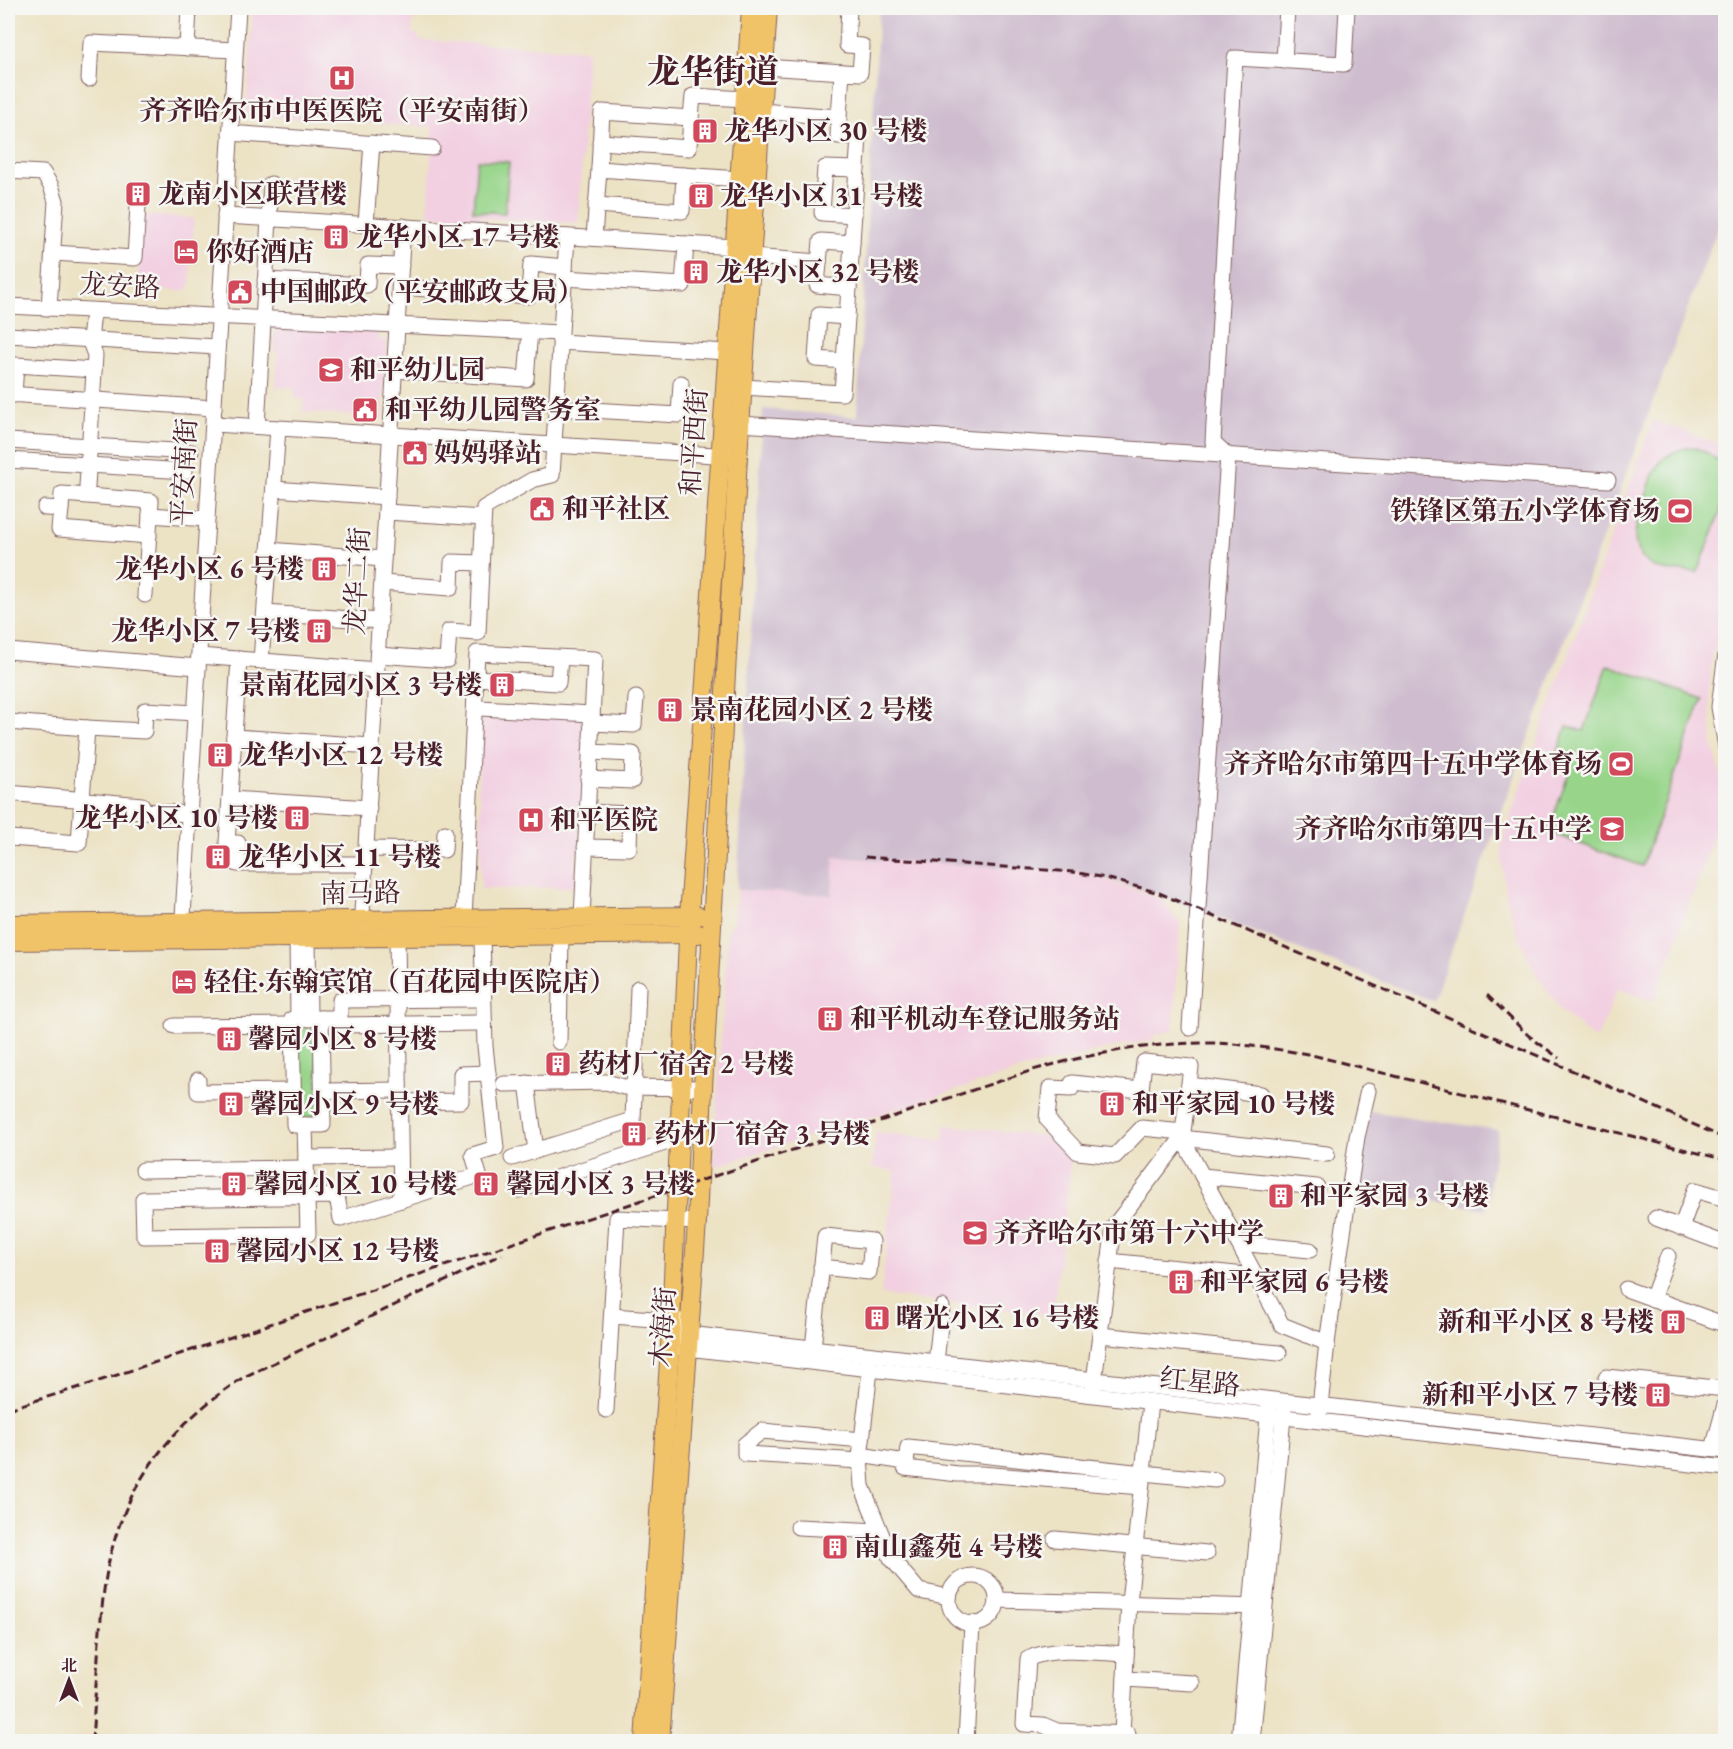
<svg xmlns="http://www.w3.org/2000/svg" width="1733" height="1749" font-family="'EB Garamond','Noto Serif SC',serif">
<rect width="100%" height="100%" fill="#f6f6f2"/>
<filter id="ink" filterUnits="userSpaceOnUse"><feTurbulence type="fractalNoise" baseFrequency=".0167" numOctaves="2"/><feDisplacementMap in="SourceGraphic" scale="12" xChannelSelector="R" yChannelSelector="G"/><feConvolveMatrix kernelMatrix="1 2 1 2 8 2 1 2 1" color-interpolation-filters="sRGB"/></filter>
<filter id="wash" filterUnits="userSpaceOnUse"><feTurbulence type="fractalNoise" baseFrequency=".008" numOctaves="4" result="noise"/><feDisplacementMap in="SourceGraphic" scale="24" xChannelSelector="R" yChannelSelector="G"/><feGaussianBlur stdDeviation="1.35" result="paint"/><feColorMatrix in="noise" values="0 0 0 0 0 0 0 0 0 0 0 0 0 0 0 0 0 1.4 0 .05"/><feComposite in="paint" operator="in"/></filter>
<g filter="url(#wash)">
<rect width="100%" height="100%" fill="#ece2c4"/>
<g fill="#f2cfe1">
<path d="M253,8H414L412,34L418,35V40L588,50L578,223L428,215L433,127L246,115Z"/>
<path d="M141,215L194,218L190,285L188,289L184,291L144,289V291H137Z"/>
<path d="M275,326L378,332V339L387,340L382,418L380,420L376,422L368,417L303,412L304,399L294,398L295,388L276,387L278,353L274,352Z"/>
<path d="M1653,420L1725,446V611L1711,662L1709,698L1712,741L1725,792V805L1654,1001L1618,989L1596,1040L1562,1012L1536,974L1515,928L1505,891L1501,847L1512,811Z"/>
<path d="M481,712L586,715L579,853L576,854V887L481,889V796L478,795Z"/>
<path d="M834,857L1083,872L1162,899L1180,924L1173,1031L1154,1035V1040L1123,1045L1023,1069L713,1167L728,928L734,923L737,890L832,895Z"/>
<path d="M945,1125L1061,1138L1072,1152L1053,1315L881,1295L895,1171L872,1168L876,1132L943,1140Z"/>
</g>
<g fill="#cfbdcf">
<path d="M879,8H1725V208L1537,714L1433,1001L1159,895L1083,872L834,857L832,895L737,890L763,409L857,417Z"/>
<path d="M1369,1111L1498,1130L1486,1209L1357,1190Z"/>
</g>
<g fill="#98d58b" stroke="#717a5b" stroke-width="1.5">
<path d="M477,160L509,162L505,213L473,211Z"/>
<path d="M1692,447C1706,451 1718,457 1725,471C1733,488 1705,553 1697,573C1681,568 1664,575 1649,564C1624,546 1639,515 1647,493C1650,484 1652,474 1657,467C1665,454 1678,449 1692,447Z"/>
<path d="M1608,665L1702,699L1642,866L1548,832L1571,767L1555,761L1567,726L1584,731Z"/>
<path d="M307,1027L317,1031L319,1117L298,1118L297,1032Z"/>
</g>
</g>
<g filter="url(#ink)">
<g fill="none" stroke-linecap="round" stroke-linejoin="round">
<defs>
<g id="minor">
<path d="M187,48L189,8"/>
<path d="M1284,61L1287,8"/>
<path d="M763,67L860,73L862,46L847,45L849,8"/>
<path d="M89,79L91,43L235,50"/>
<path d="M839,117L842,72"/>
<path d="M230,133L432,148"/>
<path d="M600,142L689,148L691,118"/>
<path d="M599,169L602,112L691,118L693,96L745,99"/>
<path d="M8,171L43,173L51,186L56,201L49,308"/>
<path d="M596,205L682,211L684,175"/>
<path d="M854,215L822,213L825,168L857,169"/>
<path d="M225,216L735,247"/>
<path d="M366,224L372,143"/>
<path d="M594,238L599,169L739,179"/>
<path d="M53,253L135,258L138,205"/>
<path d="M751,257L819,262"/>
<path d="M564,278L683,285L686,244"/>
<path d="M265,280L367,285L368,265L401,266"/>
<path d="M400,287L529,296L531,264L565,267"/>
<path d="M849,288L817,285L821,241L852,243"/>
<path d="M8,306L560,333"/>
<path d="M8,335L217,347"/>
<path d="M560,342L727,352"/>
<path d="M844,361L816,359L819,315L847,317"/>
<path d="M395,370L526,379L530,331"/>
<path d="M743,387L842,393L859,137L838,136L839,117L760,111"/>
<path d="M8,394L214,408"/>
<path d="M14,395L16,365L94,370"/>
<path d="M556,408L679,415L681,383"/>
<path d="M213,424L731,456"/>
<path d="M740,424L1608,480"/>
<path d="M257,426L271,184"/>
<path d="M8,441L191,452"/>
<path d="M8,460L185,471"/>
<path d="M87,487L95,355L90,342L93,311"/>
<path d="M274,489L387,497"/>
<path d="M45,508L61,509L62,494L151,501L150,515"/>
<path d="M61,509L59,529L149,536"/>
<path d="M386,512L483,518"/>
<path d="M269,550L383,559"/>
<path d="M382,583L451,588L452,562L481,563"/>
<path d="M145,595L150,515L207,519"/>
<path d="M265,613L380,621"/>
<path d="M8,651L198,667"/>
<path d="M1726,654L1719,707L1726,747"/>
<path d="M378,655L447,660L449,631L478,633L484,508L532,480L552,475L567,237"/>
<path d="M199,656L377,670"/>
<path d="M239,659L227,843H238L237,864H365"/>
<path d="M261,661L278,428"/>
<path d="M476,678L558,683L560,658"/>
<path d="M480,708L592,714"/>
<path d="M8,722L87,728L79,843L9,838"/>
<path d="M591,723L634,725L636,698"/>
<path d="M87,728L144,731L145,710L195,713"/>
<path d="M234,737L372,746"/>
<path d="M588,779L632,781L633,754L590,752"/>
<path d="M8,793L142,805"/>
<path d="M230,799L369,808"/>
<path d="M129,810L189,814"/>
<path d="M585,847L629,848L630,814L587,812"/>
<path d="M366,849L444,850L445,833"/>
<path d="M464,919L477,653L595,659L582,917"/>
<path d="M361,930L403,226"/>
<path d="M182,933L238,8"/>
<path d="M308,938L309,1019"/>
<path d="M397,938L401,1200"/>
<path d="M297,939L298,1019"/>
<path d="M321,1018L323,1125H294L292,1019Z"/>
<path d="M321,1018H340V1000L475,999"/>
<path d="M341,1025L477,1023"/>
<path d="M174,1026L292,1025"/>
<path d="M1190,1028L1228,456L1213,442L1235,58L1344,64L1347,8"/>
<path d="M559,1042L561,936"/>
<path d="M198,1080V1092L294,1091"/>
<path d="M527,1083L536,1151"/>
<path d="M504,1084L606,1082L624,1087L703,1088"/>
<path d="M1189,1085L1261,1094"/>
<path d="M322,1091L399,1090"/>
<path d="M399,1102L461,1101V1074L488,1073"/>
<path d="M305,1125C306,1162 307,1198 308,1234L144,1236L143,1199L337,1196L341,1219L479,1175L473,1155L496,1148L485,1046L482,937"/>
<path d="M1183,1132L1142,1128L1115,1156L1078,1152L1047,1119L1050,1088L1071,1089L1072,1083L1141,1090L1144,1062L1191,1067L1183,1132L1182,1138L1327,1154"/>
<path d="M306,1158L400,1157"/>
<path d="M512,1158L633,1120L638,988"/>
<path d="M143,1170L306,1168"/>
<path d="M1202,1176L1317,1187"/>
<path d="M519,1190L702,1131"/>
<path d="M1656,1218L1726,1244"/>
<path d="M1681,1228L1695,1190L1726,1199"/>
<path d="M1238,1243L1310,1250"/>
<path d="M1109,1261L1255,1276"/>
<path d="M1626,1289L1726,1325"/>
<path d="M1652,1299L1668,1256"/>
<path d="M612,1316L681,1321"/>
<path d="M679,1333L1726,1451"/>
<path d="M1100,1335L1279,1353"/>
<path d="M1327,1343L1357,1137L1368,1091"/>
<path d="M679,1347L1726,1468"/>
<path d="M813,1348L825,1236L872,1241L869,1272L821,1267"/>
<path d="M936,1362L942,1307"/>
<path d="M870,1370L860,1458L862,1486L891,1558L919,1591L949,1597"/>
<path d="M1606,1377L1726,1389"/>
<path d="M1093,1389L1114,1226L1182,1138L1282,1325L1327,1343L1319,1415"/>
<path d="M1150,1402L1143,1473L1215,1480"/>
<path d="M606,1410L617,1218L697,1222"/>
<path d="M1713,1449L1726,1401"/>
<path d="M860,1455L906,1462L908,1447L1143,1473L1129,1602L1122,1733"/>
<path d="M860,1461L745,1454V1444L762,1431L862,1440"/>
<path d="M906,1462L905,1468L958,1474H981L1141,1487"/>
<path d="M798,1527L879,1531"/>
<path d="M1055,1539L1207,1553"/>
<circle cx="973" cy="1600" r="24"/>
<path d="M997,1600L1260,1607"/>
<path d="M1126,1654C1098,1653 1054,1646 1028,1659L1024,1724L1043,1725L1057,1731L1128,1734L1127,1741L1132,1742"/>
<path d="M1125,1679L1192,1683"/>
<path d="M966,1742L972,1623"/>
<path d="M1239,1742L1269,1406"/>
<path d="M1252,1742L1284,1407"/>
</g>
<g id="major">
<path d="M8,924L699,916"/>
<path d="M8,941L699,934"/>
<path d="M644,1742L670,1346L689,916L751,8"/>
<path d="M660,1742L697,1222L703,1088L738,457L768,8"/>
</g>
</defs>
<use href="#minor" stroke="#836361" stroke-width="17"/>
<use href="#major" stroke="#836361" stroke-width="20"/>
<use href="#minor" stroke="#fff" stroke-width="15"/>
<use href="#major" stroke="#f1c369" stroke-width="18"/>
<g stroke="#4a1f2b" stroke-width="3" stroke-dasharray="9 4.5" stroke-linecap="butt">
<path d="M865,857L1073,872L1106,878L1159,893L1606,1085L1726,1139"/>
<path d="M1487,995L1529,1036L1559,1058"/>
<path d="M8,1409L90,1384L1033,1070C1090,1054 1147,1043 1207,1043C1240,1043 1274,1049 1308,1054L1726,1160"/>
<path d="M92,1742C94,1708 97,1675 99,1641C102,1608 104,1574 114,1542C135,1469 182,1417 244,1377L502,1254"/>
</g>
</g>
</g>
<defs>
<symbol id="hospital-square" viewBox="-11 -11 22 22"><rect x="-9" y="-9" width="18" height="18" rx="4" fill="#d1495b" stroke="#f6f6f2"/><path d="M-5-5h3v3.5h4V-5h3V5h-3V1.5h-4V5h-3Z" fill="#fff"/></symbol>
<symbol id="building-square" viewBox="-11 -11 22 22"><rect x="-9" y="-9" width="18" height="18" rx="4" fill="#d1495b" stroke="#f6f6f2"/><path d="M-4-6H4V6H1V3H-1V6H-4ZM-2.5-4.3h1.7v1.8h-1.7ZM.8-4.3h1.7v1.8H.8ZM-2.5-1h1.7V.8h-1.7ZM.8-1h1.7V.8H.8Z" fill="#fff"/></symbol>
<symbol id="hotel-square" viewBox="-11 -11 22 22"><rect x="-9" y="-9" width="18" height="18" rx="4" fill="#d1495b" stroke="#f6f6f2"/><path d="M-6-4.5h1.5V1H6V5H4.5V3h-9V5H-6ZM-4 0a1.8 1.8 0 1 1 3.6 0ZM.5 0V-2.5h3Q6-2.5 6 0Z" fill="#fff"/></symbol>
<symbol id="civic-square" viewBox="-11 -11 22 22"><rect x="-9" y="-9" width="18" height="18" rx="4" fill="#d1495b" stroke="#f6f6f2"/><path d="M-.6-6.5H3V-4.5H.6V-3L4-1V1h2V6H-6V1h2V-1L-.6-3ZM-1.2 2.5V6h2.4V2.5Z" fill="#fff"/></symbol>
<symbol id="school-square" viewBox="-11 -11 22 22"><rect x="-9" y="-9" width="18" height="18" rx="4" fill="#d1495b" stroke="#f6f6f2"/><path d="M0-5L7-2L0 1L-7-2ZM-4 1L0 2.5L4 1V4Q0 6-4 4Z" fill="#fff"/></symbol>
<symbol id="stadium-square" viewBox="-11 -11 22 22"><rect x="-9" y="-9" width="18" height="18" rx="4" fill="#d1495b" stroke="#f6f6f2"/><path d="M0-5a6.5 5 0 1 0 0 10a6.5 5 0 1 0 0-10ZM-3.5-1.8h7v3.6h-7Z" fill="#fff"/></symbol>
</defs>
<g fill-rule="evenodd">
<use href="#hospital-square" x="327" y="63" width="30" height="30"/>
<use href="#building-square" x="690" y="116" width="30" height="30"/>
<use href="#building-square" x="123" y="179" width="30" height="30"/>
<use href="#building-square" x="686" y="181" width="30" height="30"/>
<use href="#building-square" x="321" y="222" width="30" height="30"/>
<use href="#hotel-square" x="171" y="237" width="30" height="30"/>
<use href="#building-square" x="681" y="257" width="30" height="30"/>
<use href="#civic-square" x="225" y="277" width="30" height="30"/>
<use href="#school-square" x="316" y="355" width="30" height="30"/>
<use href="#civic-square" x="350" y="395" width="30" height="30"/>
<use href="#civic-square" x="400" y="438" width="30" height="30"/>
<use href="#civic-square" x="527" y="494" width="30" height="30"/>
<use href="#stadium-square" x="1665" y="496" width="30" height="30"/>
<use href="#building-square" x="309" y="554" width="30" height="30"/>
<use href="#building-square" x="304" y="616" width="30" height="30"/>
<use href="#building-square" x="487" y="670" width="30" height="30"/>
<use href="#building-square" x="655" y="695" width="30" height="30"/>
<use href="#building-square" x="205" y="740" width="30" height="30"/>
<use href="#stadium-square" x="1606" y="749" width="30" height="30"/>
<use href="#building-square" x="282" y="803" width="30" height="30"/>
<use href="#hospital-square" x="516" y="805" width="30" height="30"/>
<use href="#school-square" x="1597" y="814" width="30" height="30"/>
<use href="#building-square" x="203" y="842" width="30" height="30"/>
<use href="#hotel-square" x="169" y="967" width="30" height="30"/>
<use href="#building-square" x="815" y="1004" width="30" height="30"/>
<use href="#building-square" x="214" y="1024" width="30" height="30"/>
<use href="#building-square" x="543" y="1049" width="30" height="30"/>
<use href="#building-square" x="216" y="1089" width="30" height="30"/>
<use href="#building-square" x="1097" y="1089" width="30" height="30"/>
<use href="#building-square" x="619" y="1119" width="30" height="30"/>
<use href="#building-square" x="219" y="1169" width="30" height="30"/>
<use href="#building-square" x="471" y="1169" width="30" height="30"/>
<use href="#building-square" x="1266" y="1181" width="30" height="30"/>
<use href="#school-square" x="960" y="1218" width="30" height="30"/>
<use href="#building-square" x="202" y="1236" width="30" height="30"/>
<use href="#building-square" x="1166" y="1267" width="30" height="30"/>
<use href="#building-square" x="862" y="1303" width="30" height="30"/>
<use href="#building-square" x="1658" y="1307" width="30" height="30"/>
<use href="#building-square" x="1643" y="1380" width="30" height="30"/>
<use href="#building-square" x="820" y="1532" width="30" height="30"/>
</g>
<g text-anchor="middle" stroke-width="5" stroke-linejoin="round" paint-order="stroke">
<g font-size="27" font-weight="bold" fill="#4a1f2b" stroke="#f6f6f2" text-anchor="start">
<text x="342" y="120" text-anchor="middle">齐齐哈尔市中医医院（平安南街）</text>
<text x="724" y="140">龙华小区 30 号楼</text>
<text x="158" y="203">龙南小区联营楼</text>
<text x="720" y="205">龙华小区 31 号楼</text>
<text x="356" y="246">龙华小区 17 号楼</text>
<text x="206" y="261">你好酒店</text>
<text x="716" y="281">龙华小区 32 号楼</text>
<text x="260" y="301">中国邮政（平安邮政支局）</text>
<text x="350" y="379">和平幼儿园</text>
<text x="385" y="419">和平幼儿园警务室</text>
<text x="434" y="462">妈妈驿站</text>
<text x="562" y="518">和平社区</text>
<text x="1660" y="520" text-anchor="end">铁锋区第五小学体育场</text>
<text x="304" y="578" text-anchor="end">龙华小区 6 号楼</text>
<text x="300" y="640" text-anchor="end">龙华小区 7 号楼</text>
<text x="482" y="694" text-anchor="end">景南花园小区 3 号楼</text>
<text x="690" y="719">景南花园小区 2 号楼</text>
<text x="240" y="764">龙华小区 12 号楼</text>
<text x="1602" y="773" text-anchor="end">齐齐哈尔市第四十五中学体育场</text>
<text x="278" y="827" text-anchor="end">龙华小区 10 号楼</text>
<text x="550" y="829">和平医院</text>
<text x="1592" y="838" text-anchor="end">齐齐哈尔市第四十五中学</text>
<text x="238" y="866">龙华小区 11 号楼</text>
<text x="204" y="991">轻住·东翰宾馆（百花园中医院店）</text>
<text x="850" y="1028">和平机动车登记服务站</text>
<text x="248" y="1048">馨园小区 8 号楼</text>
<text x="578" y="1073">药材厂宿舍 2 号楼</text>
<text x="250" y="1113">馨园小区 9 号楼</text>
<text x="1132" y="1113">和平家园 10 号楼</text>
<text x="654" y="1143">药材厂宿舍 3 号楼</text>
<text x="254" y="1193">馨园小区 10 号楼</text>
<text x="506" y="1193">馨园小区 3 号楼</text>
<text x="1300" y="1205">和平家园 3 号楼</text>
<text x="994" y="1242">齐齐哈尔市第十六中学</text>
<text x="236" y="1260">馨园小区 12 号楼</text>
<text x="1200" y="1291">和平家园 6 号楼</text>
<text x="896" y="1327">曙光小区 16 号楼</text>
<text x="1654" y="1331" text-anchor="end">新和平小区 8 号楼</text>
<text x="1638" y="1404" text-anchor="end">新和平小区 7 号楼</text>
<text x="854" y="1556">南山鑫苑 4 号楼</text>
</g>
<g font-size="27" fill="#4a1f2b" stroke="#f6f6f2">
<text transform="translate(120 286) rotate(3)" y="9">龙安路</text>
<text transform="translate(694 442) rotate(-86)" y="9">和平西街</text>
<text transform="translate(184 472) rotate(-87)" y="9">平安南街</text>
<text transform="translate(357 581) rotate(-87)" y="9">龙华二街</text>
<text transform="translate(360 893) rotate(-1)" y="9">南马路</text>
<text transform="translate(663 1327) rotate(-86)" y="9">木海街</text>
<text transform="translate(1200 1382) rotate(6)" y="9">红星路</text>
</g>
<g font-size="33" font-weight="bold" fill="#4a1f2b" stroke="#f6f6f2">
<text x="713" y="83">龙华街道</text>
</g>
</g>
<rect width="1733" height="1749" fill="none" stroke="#f6f6f2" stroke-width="30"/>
<g transform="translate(69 1680)" stroke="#f6f6f2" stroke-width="4.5" paint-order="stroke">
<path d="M0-4.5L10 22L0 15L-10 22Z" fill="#4a1f2b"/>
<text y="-9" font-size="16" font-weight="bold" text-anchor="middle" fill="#4a1f2b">北</text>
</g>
</svg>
